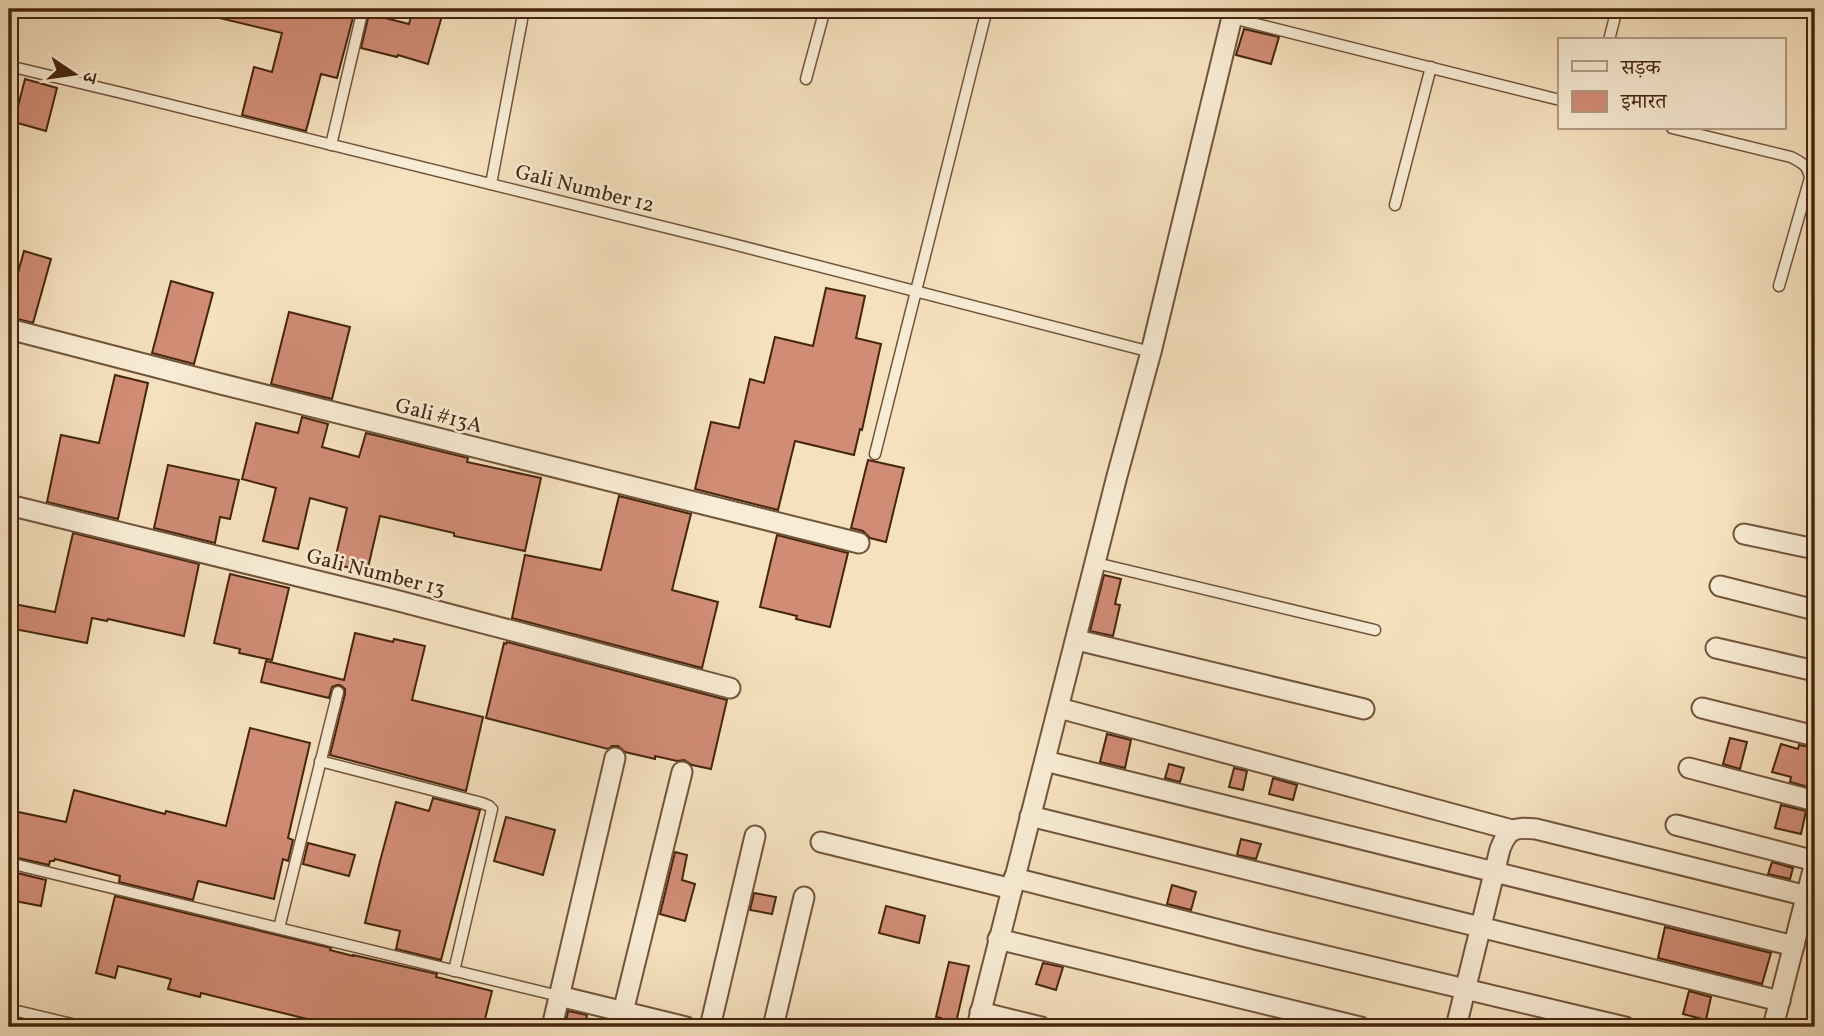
<svg xmlns="http://www.w3.org/2000/svg" width="1824" height="1036" font-family="Vollkorn,'Noto Serif Devanagari',serif">
<rect width="100%" height="100%" fill="#f6e1bf"/>
<filter id="stains"><feTurbulence type="fractalNoise" baseFrequency=".00286" numOctaves="4"/><feColorMatrix values="0 0 0 0 .2 0 0 0 0 .09 0 0 0 0 .02 0 0 0 .5 -.17"/></filter>
<radialGradient id="worn" r=".72"><stop offset=".6" stop-color="#630" stop-opacity="0"/><stop offset="1" stop-color="#630" stop-opacity=".3"/></radialGradient>
<g fill="#d18c76" stroke="#45250e" stroke-width="2">
<path d="M204,9H349L355,10L337,78L321,74L306,131L242,115L254,67L272,72L282,33L203,14Z"/>
<path d="M413,9H444L428,64L398,55L397,57L361,48L369,14L409,24Z"/>
<path d="M1244,29L1279,37L1271,64L1236,55Z"/>
<path d="M25,79L57,88L46,131L14,122Z"/>
<path d="M24,251L51,259L33,323L10,317L13,307L9,305Z"/>
<path d="M171,281L213,293L194,364L152,353Z"/>
<path d="M826,288L865,296L856,338L881,344L862,430L860,429L854,455L795,441L778,510L695,489L711,422L739,428L750,379L764,383L775,337L813,346Z"/>
<path d="M289,312L350,327L332,399L271,384Z"/>
<path d="M115,375L148,383L118,519L47,502L61,435L99,443Z"/>
<path d="M302,417L328,424L322,447L359,457L366,433L468,458L467,462L541,478L525,551L454,536V533L380,516L367,572L334,564L347,508L310,498L298,549L263,541L276,488L242,479L256,423L298,433Z"/>
<path d="M868,460L904,468L886,542L870,538L863,531L851,528Z"/>
<path d="M168,465L239,480L230,519L220,517L215,543L154,528Z"/>
<path d="M619,496L691,514L672,590L718,602L702,668L512,618L525,555L601,570Z"/>
<path d="M73,533L199,564L184,636L108,619L107,621L92,618L87,643L9,628V603L55,612Z"/>
<path d="M777,535L848,553L830,627L796,619L797,616L760,607Z"/>
<path d="M230,574L289,588L272,660L239,653L240,649L214,643Z"/>
<path d="M1104,575L1121,579L1115,604L1120,605L1113,636L1090,631Z"/>
<path d="M355,633L393,642L394,639L425,646L412,700L483,717L466,791L330,755L345,694V689L340,685H337L332,687L329,698L261,682L266,661L344,680Z"/>
<path d="M507,642L727,700L711,769L692,765L684,760L677,761L655,756V759L625,752L618,746H612L608,749L486,718L504,643L506,644Z"/>
<path d="M250,728L310,743L288,838L293,840L288,861L283,859L274,899L198,881L193,900L119,882L120,876L55,859L54,861H50L49,865L9,856V810L66,822L74,790L165,814L166,811L226,826Z"/>
<path d="M1107,734L1131,740L1125,768L1100,762Z"/>
<path d="M1730,738L1747,742L1740,769L1723,764Z"/>
<path d="M1781,744L1798,749L1799,745L1815,748V787L1813,786L1812,788L1790,782L1791,777L1772,772Z"/>
<path d="M1169,764L1184,768L1180,782L1165,778Z"/>
<path d="M1234,768L1247,771L1243,790L1229,787Z"/>
<path d="M1273,778L1297,785L1293,800L1269,794Z"/>
<path d="M433,798L480,810L441,960L396,949L400,931L365,923L380,861L396,802L429,811Z"/>
<path d="M1781,805L1806,811L1801,834L1775,828Z"/>
<path d="M506,817L555,830L543,875L494,861Z"/>
<path d="M1241,839L1261,844L1256,859L1237,855Z"/>
<path d="M308,843L355,855L349,876L303,864Z"/>
<path d="M675,852L687,855L682,880L695,884L685,921L660,914Z"/>
<path d="M1772,862L1793,868L1790,879L1768,874Z"/>
<path d="M9,871L46,880L41,906L9,900Z"/>
<path d="M1172,885L1196,892L1191,910L1167,904Z"/>
<path d="M754,893L776,897L772,914L750,910Z"/>
<path d="M115,896L331,948L330,950L353,956V955L437,974L436,977L492,991L483,1027H340L201,993L200,997L168,989L171,979L118,966L115,978L96,973Z"/>
<path d="M886,906L925,916L919,943L879,933Z"/>
<path d="M1665,927L1771,953L1762,984L1658,958Z"/>
<path d="M949,962L969,966L955,1027H939L941,1018L936,1017Z"/>
<path d="M1043,963L1063,967L1056,990L1036,984Z"/>
<path d="M1689,991L1711,997L1706,1020L1683,1014Z"/>
<path d="M568,1011L587,1015L585,1027H565Z"/>
</g>
<g fill="none" stroke-linecap="round" stroke-linejoin="round">
<defs>
<g id="lane">
<path d="M1232,18L1560,100"/>
<path d="M1609,40L1617,9"/>
<path d="M9,66L122,93L725,242L1151,352"/>
<path d="M806,79L825,9"/>
<path d="M1672,128L1791,157C1803,163 1808,166 1810,178L1779,286"/>
<path d="M331,145L363,9"/>
<path d="M491,184L524,9"/>
<path d="M1395,205L1431,67"/>
<path d="M875,454L987,9"/>
<path d="M1096,563L1375,630"/>
<path d="M320,761L482,803L489,806L492,809L454,971"/>
<path d="M9,863L559,996"/>
<path d="M279,928L338,692"/>
<path d="M9,1009L84,1027"/>
</g>
<g id="street">
<path d="M9,329L221,384L859,543"/>
<path d="M9,505L395,600L730,688"/>
<path d="M1744,534L1815,549"/>
<path d="M1720,586L1815,610"/>
<path d="M1077,640L1364,709"/>
<path d="M1716,648L1815,671"/>
<path d="M1059,708L1512,830"/>
<path d="M1702,708L1815,736"/>
<path d="M1045,761L1794,946"/>
<path d="M1689,768L1815,801"/>
<path d="M1030,816L1780,1001"/>
<path d="M1676,825L1815,861"/>
<path d="M821,842L1012,889"/>
<path d="M1014,878L1259,940L1625,1027"/>
<path d="M998,939L1360,1027"/>
<path d="M559,996L686,1027"/>
<path d="M623,1012L682,772"/>
<path d="M980,1012L1041,1027"/>
<path d="M552,1027L615,758"/>
<path d="M710,1027L755,836"/>
<path d="M773,1027L804,897"/>
<path d="M977,1027L1117,476L1151,352L1234,9"/>
<path d="M1456,1027L1500,849C1508,828 1515,827 1536,829L1807,896"/>
<path d="M1773,1027L1815,862"/>
</g>
</defs>
<use href="#lane" stroke="#71543a" stroke-width="13"/>
<use href="#street" stroke="#71543a" stroke-width="23"/>
<use href="#lane" stroke="#f9ecd5" stroke-width="10"/>
<use href="#street" stroke="#f9ecd5" stroke-width="19"/>
</g>
<g text-anchor="middle" stroke-width="5" stroke-linejoin="round" paint-order="stroke">
<g font-size="21" fill="#45250e" stroke="#f9ecd5">
<text transform="translate(585 188) rotate(14)" y="7">Gali Number 12</text>
<text transform="translate(439 415) rotate(14)" y="7">Gali #13A</text>
<text transform="translate(376 572) rotate(14)" y="7">Gali Number 13</text>
</g>
</g>
<rect width="1824" height="1036" fill="none" stroke="#f6e1bf" stroke-width="35"/>
<rect x="10" y="10" width="1803" height="1015" fill="none" stroke="#45250e" stroke-width="3.5"/>
<rect x="18" y="18" width="1789" height="1001" fill="none" stroke="#45250e" stroke-width="2"/>
<rect x="1558" y="38" width="228" height="91" fill="#f9ecd5" stroke="#b19c85" stroke-width="2"/>
<rect x="1572" y="61" width="35" height="10" fill="#f9ecd5" stroke="#b19c85" stroke-width="2"/>
<text x="1621" y="74" font-size="21" fill="#45250e">सड़क</text>
<rect x="1572" y="91" width="35" height="21" fill="#d18c76" stroke="#b19c85" stroke-width="2"/>
<text x="1621" y="108" font-size="21" fill="#45250e">इमारत</text>
<g transform="translate(74 74) rotate(103)" stroke="#f9ecd5" stroke-width="5" paint-order="stroke">
<path d="M0-5L12 26L0 18L-12 26Z" fill="#45250e"/>
<text y="-10" font-size="19" font-weight="bold" text-anchor="middle" fill="#45250e">उ</text>
</g>
<rect width="100%" height="100%" filter="url(#stains)"/>
<rect width="100%" height="100%" fill="url(#worn)"/>
</svg>
